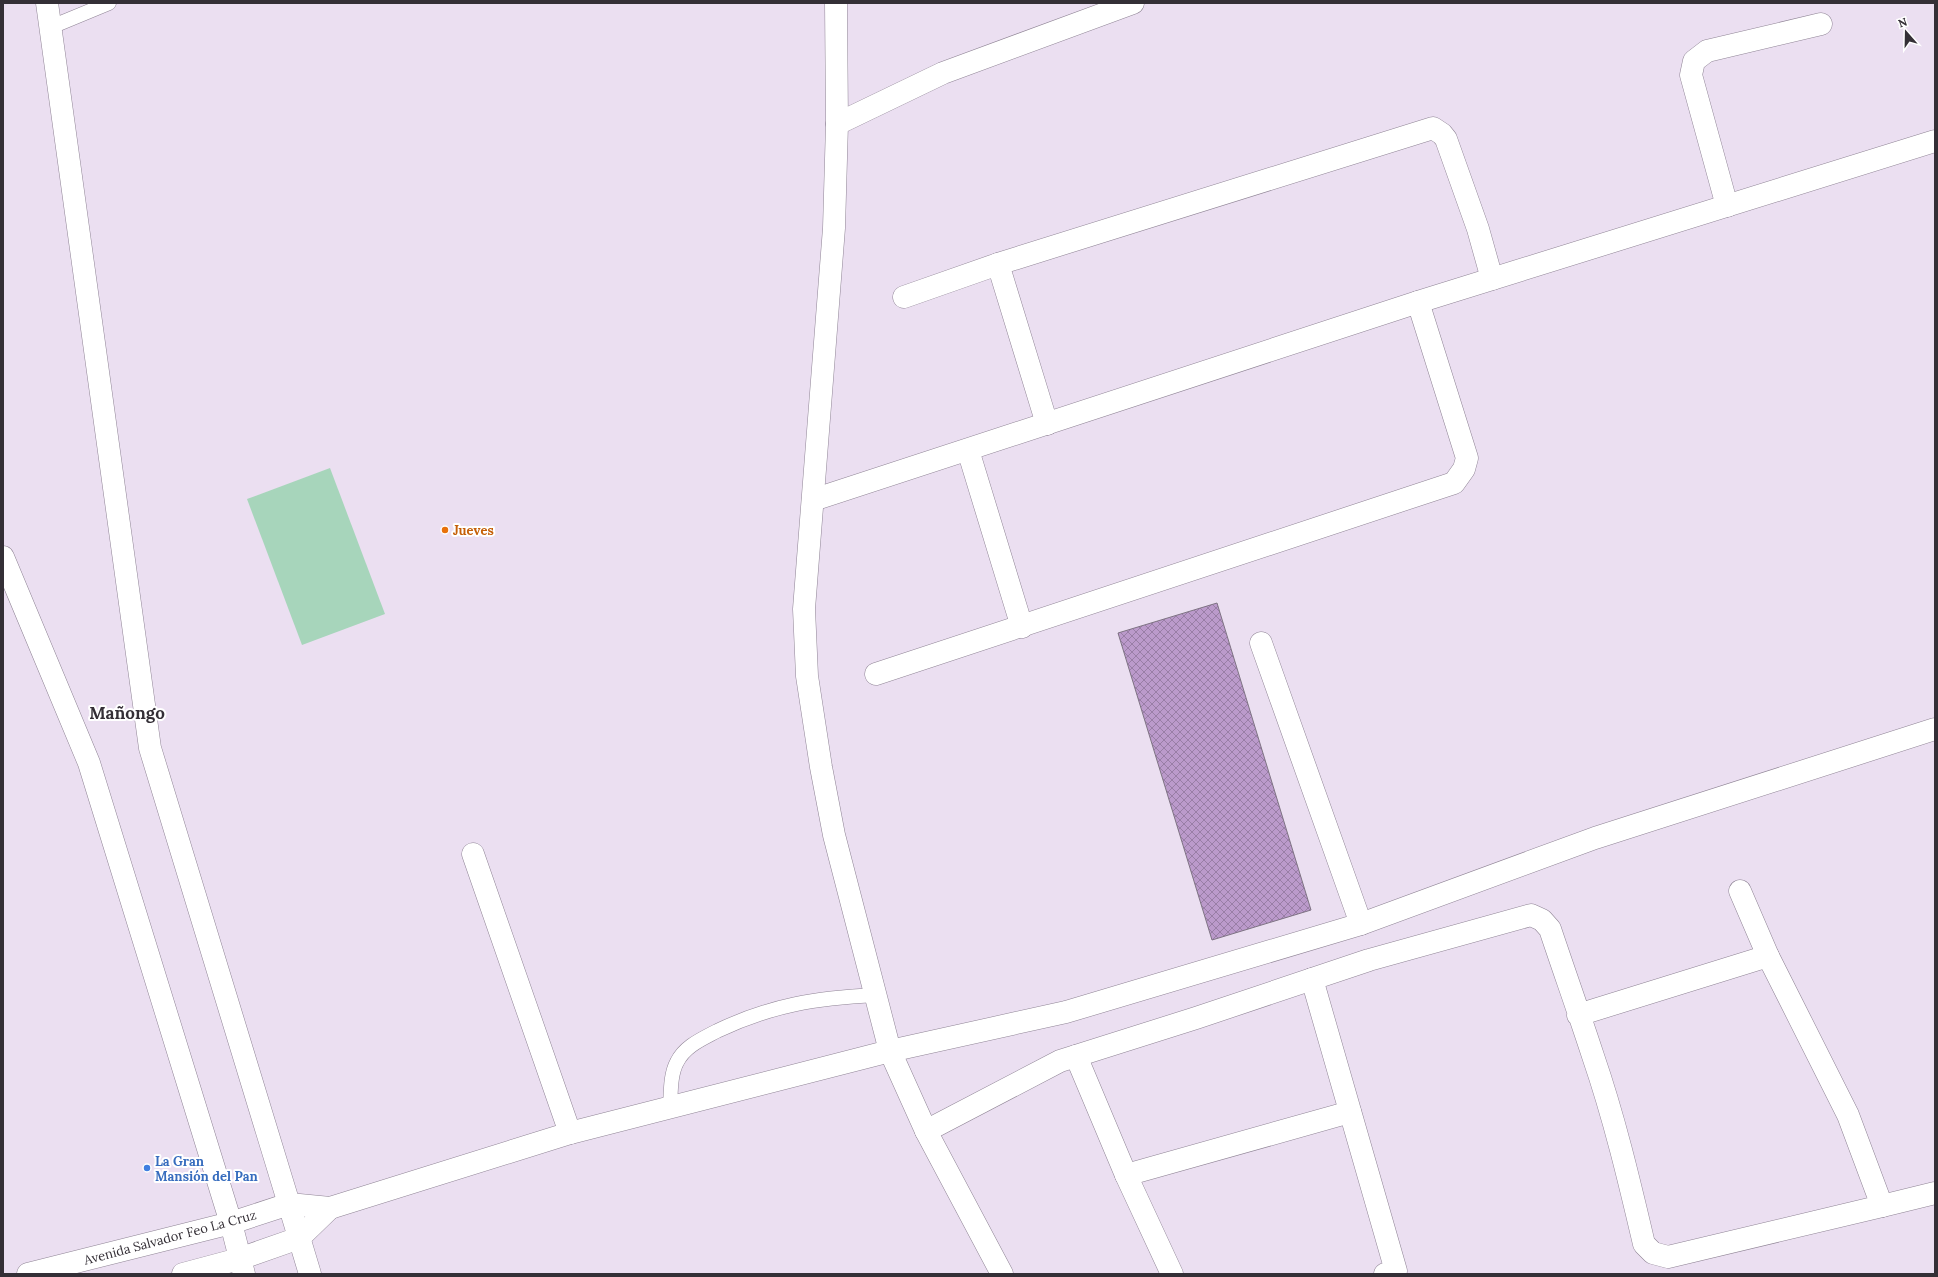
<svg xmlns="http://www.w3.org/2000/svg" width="1938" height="1277" font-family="Lora,serif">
<defs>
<pattern id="building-cross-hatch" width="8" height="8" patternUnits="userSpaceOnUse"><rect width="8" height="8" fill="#bb9acb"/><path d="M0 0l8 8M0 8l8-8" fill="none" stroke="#997ea6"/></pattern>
</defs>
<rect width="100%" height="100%" fill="#ebdff1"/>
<path fill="#a7d5bb" d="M330,468L385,614L302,645L247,499Z"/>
<path fill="url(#building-cross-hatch)" stroke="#7e7383" d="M1217,603L1311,910L1212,940L1118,633Z"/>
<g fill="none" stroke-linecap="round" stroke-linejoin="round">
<defs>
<g id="lane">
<path d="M51,27L109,3"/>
<path d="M670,1107C671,1093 670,1075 677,1062C685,1046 702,1039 717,1031C772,1005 816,998 876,995"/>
</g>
<g id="street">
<path d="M47,3L150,748L289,1204L330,1208L299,1238"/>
<path d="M836,3L837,124L834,228L804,609L807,676L821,767L834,835L890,1051L926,1131L1002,1274"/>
<path d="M837,124L943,73L1133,3"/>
<path d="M1727,206L1691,75L1694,61L1707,51L1821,24"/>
<path d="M998,264L1047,424"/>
<path d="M904,297L998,264L1433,128L1442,134L1446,139L1478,229L1492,279"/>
<path d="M968,450L1022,627"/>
<path d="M813,500L1418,302L1935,141"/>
<path d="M3,557L89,763L231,1223"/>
<path d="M1261,643L1361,924"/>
<path d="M876,674L1454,483L1464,469L1467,458L1418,302"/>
<path d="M473,854L570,1133"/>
<path d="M1740,891L1768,956"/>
<path d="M1312,979L1396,1271L1385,1274"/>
<path d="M1076,1056L1126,1175L1172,1274"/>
<path d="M926,1131L1060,1061L1196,1018L1369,960L1531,915L1542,920L1550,929C1564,971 1579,1013 1593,1056C1614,1117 1629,1180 1644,1244L1653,1253L1668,1257L1882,1206L1848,1115L1768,956L1578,1015"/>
<path d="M1126,1175L1350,1112"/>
<path d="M1882,1206L1935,1193"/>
<path d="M330,1208L570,1133L890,1051L1066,1012L1361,924L1595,838L1935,729"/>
</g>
<g id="secondary">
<path d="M231,1223L244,1274"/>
<path d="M28,1274L231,1223L289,1204L310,1274"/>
<path d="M183,1274L239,1259L299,1238"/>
</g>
</defs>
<use href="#lane" stroke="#8f8495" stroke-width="15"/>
<use href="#street" stroke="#8f8495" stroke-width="23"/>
<use href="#secondary" stroke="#8f8495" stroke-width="23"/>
<use href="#lane" stroke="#fff" stroke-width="14"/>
<use href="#street" stroke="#fff" stroke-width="22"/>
<use href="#secondary" stroke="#fff" stroke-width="22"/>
</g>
<circle fill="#e8710a" stroke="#fff" stroke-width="1.5" cx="445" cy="530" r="4"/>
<circle fill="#3f7fe0" stroke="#fff" stroke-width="1.5" cx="147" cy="1168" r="4"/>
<g text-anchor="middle" stroke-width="4" stroke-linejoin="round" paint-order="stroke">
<g font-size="13" font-weight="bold" fill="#c56008" stroke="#fff" text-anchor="start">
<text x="453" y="535">Jueves</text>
</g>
<g font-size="13" font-weight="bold" fill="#366cbe" stroke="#fff" text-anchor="start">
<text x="155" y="1166">La Gran<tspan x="155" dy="15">Mansión del Pan</tspan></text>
</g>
<g font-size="13" fill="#342f36" stroke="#fff">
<text transform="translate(170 1237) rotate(-15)" y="5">Avenida Salvador Feo La Cruz</text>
</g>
<g font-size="17" font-weight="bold" fill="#342f36" stroke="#fff">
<text x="127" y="719">Mañongo</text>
</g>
</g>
<rect width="1938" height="1277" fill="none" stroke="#342f36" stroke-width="8"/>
<g transform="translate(1906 32) rotate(340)" stroke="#ffffff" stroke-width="3" paint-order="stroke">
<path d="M0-3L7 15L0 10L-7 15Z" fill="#342f36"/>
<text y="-6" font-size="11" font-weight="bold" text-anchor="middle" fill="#342f36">N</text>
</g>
</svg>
